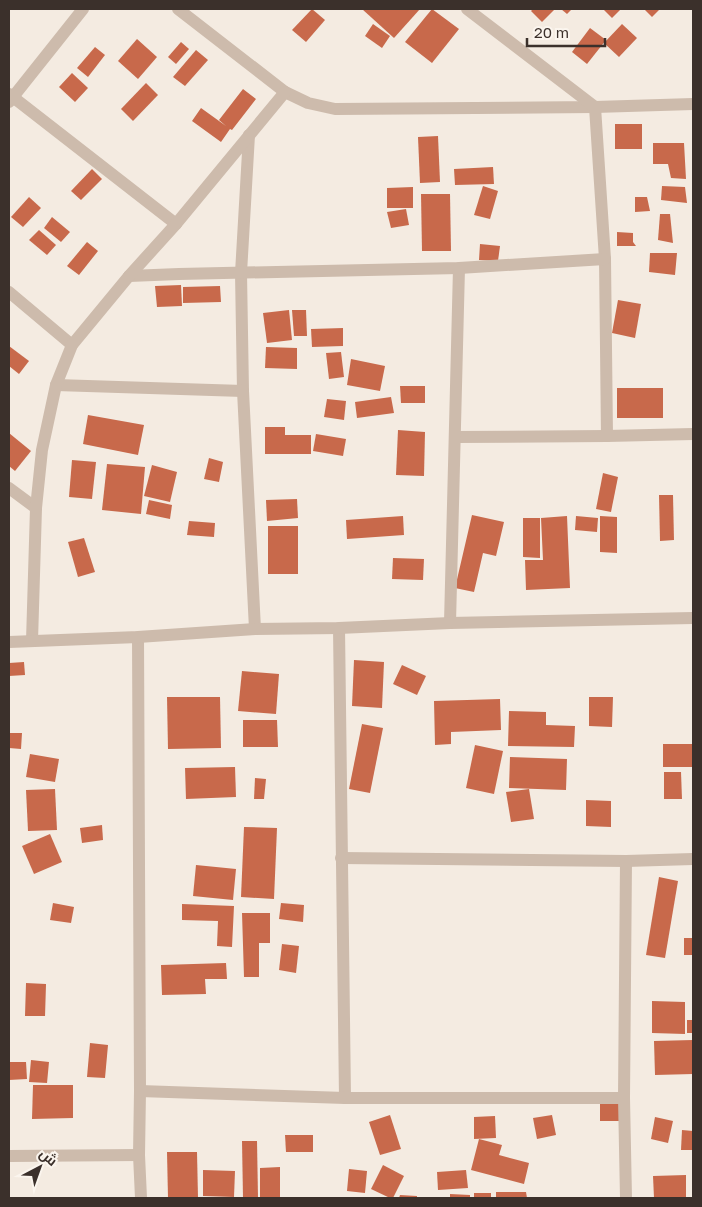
<svg xmlns="http://www.w3.org/2000/svg" width="702" height="1207" font-family="'Golos Text',Cairo,sans-serif">
<rect width="100%" height="100%" fill="#f4ebe1"/>
<g fill="#c8694b">
<path d="M312,9L325,20L306,42L292,30Z"/>
<path d="M362,9H420L394,38Z"/>
<path d="M432,9L459,29L432,63L405,42Z"/>
<path d="M533,9H555L542,22L531,11Z"/>
<path d="M561,9H572L567,14Z"/>
<path d="M603,9H621L612,18Z"/>
<path d="M644,9H660L652,17Z"/>
<path d="M373,24L390,36L382,48L365,36Z"/>
<path d="M622,24L637,38L619,57L604,43Z"/>
<path d="M590,28L606,40L587,64L572,52Z"/>
<path d="M137,39L157,57L138,79L118,61Z"/>
<path d="M181,42L189,49L176,64L168,57Z"/>
<path d="M95,47L105,55L88,77L77,68Z"/>
<path d="M196,50L208,60L185,86L173,77Z"/>
<path d="M72,73L88,88L75,102L59,87Z"/>
<path d="M146,83L158,95L133,121L121,109Z"/>
<path d="M243,89L256,99L232,130L230,129L221,142L192,121L201,108L226,126L219,120Z"/>
<rect x="615" y="124" width="27" height="25"/>
<path d="M438,136L440,182L420,183L418,137Z"/>
<path d="M653,143H684L686,179L671,178L668,164H653Z"/>
<path d="M493,167L494,184L455,185L454,169Z"/>
<path d="M92,169L102,179L81,200L71,191Z"/>
<path d="M483,186L498,191L490,219L474,215Z"/>
<path d="M662,186L685,187L687,203L661,200Z"/>
<path d="M413,187V208H387V188Z"/>
<path d="M421,194H450L451,251H422Z"/>
<path d="M29,197L41,208L23,227L11,217Z"/>
<path d="M635,197H647L650,211L635,212Z"/>
<path d="M406,209L409,225L391,228L387,212Z"/>
<path d="M660,214H670L673,243L658,240Z"/>
<path d="M52,217L70,232L61,242L44,228Z"/>
<path d="M39,230L56,245L47,255L29,240Z"/>
<path d="M617,232L633,233V242L636,246H617Z"/>
<path d="M87,242L98,251L79,275L67,266Z"/>
<path d="M480,244L500,246L498,261L479,260Z"/>
<path d="M650,253H677L675,275L649,272Z"/>
<path d="M181,285L182,306L157,307L155,286Z"/>
<path d="M220,286L221,302L183,303V287Z"/>
<path d="M618,300L641,304L635,338L612,333Z"/>
<path d="M289,310L292,340L267,343L263,313Z"/>
<path d="M292,310H306L307,336H294Z"/>
<path d="M343,328V346L312,347L311,329Z"/>
<path d="M9,346L29,361L19,374L9,366Z"/>
<path d="M266,347L297,348V369L265,368Z"/>
<path d="M341,352L344,377L329,379L326,353Z"/>
<path d="M351,359L385,366L380,391L347,385Z"/>
<path d="M400,386H425V403H401Z"/>
<rect x="617" y="388" width="46" height="30"/>
<path d="M391,397L394,413L357,418L355,402Z"/>
<path d="M327,399L346,401L344,420L324,417Z"/>
<path d="M88,415L144,425L138,455L83,444Z"/>
<path d="M265,427H285V435H311V454H265Z"/>
<path d="M398,430L425,432L424,476L396,475Z"/>
<path d="M9,433L31,451L15,471L9,466Z"/>
<path d="M316,434L346,439L343,456L313,451Z"/>
<path d="M209,458L223,462L219,482L204,479Z"/>
<path d="M72,460L96,462L92,499L69,497Z"/>
<path d="M107,464L145,467L141,514L102,510Z"/>
<path d="M152,465L177,472L170,502L144,496Z"/>
<path d="M603,473L618,477L611,512L596,509Z"/>
<path d="M659,495H673L674,540L660,541Z"/>
<path d="M297,499L298,518L267,521L266,500Z"/>
<path d="M149,500L172,505L170,519L146,514Z"/>
<path d="M472,515L504,522L496,556L483,553L474,592L455,588Z"/>
<path d="M403,516L404,535L347,539L346,520Z"/>
<path d="M567,516L570,588L526,590L525,560H543L541,518Z"/>
<path d="M576,516L598,518L597,532L575,530Z"/>
<path d="M600,516L617,517V553L600,552Z"/>
<path d="M523,518H540V558L523,557Z"/>
<path d="M189,521L215,523L214,537L187,535Z"/>
<rect x="268" y="526" width="30" height="48"/>
<path d="M84,538L95,572L78,577L68,542Z"/>
<path d="M393,558L424,559L423,580L392,579Z"/>
<path d="M354,660L384,662L382,708L352,706Z"/>
<path d="M24,662L25,675L9,676V663Z"/>
<path d="M402,665L426,676L417,695L393,684Z"/>
<path d="M242,671L279,674L276,714L238,711Z"/>
<path d="M167,697H220L221,748L168,749Z"/>
<path d="M589,697H613L612,727L589,726Z"/>
<path d="M500,699L501,730L451,732V744L435,745L434,701Z"/>
<path d="M509,711L546,712V725L575,726L574,747L508,746Z"/>
<path d="M243,720H277L278,747H243Z"/>
<path d="M362,724L383,728L370,793L349,789Z"/>
<path d="M9,733H22L21,749L9,748Z"/>
<rect x="663" y="744" width="30" height="23"/>
<path d="M475,745L503,751L494,794L466,788Z"/>
<path d="M30,754L59,759L55,782L26,777Z"/>
<path d="M510,757L567,759L566,790L509,788Z"/>
<path d="M235,767L236,797L186,799L185,768Z"/>
<path d="M664,772H681L682,799H664Z"/>
<path d="M255,778L266,779L264,799H254Z"/>
<path d="M55,789L57,830L28,831L26,790Z"/>
<path d="M529,789L534,819L511,822L506,792Z"/>
<path d="M586,800L611,801V827L586,826Z"/>
<path d="M102,825L103,840L82,843L80,828Z"/>
<path d="M244,827L277,828L274,899L241,897Z"/>
<path d="M50,834L62,862L34,874L22,846Z"/>
<path d="M196,865L236,869L233,900L193,896Z"/>
<path d="M659,877L678,881L665,958L646,955Z"/>
<path d="M53,903L74,907L71,923L50,920Z"/>
<path d="M281,903L304,905L303,922L279,919Z"/>
<path d="M182,904L234,906L232,947L217,946L218,921L182,920Z"/>
<path d="M242,913H270V943H259V977H244Z"/>
<rect x="684" y="938" width="9" height="17"/>
<path d="M282,944L299,946L296,973L279,970Z"/>
<path d="M226,963L227,979H205L206,994L162,995L161,965Z"/>
<path d="M26,983L46,984L45,1016H25Z"/>
<path d="M652,1001L685,1002V1034L652,1033Z"/>
<rect x="687" y="1020" width="6" height="13"/>
<path d="M693,1040V1074L655,1075L654,1041Z"/>
<path d="M90,1043L108,1045L105,1078L87,1077Z"/>
<path d="M31,1060L49,1062L47,1083L29,1082Z"/>
<path d="M9,1062H26L27,1079L9,1080Z"/>
<path d="M33,1085H73V1118L32,1119Z"/>
<rect x="600" y="1101" width="20" height="20"/>
<path d="M390,1115L401,1149L380,1155L369,1122Z"/>
<path d="M552,1115L556,1135L537,1139L533,1118Z"/>
<path d="M495,1116L496,1138L474,1139V1117Z"/>
<path d="M655,1117L673,1121L668,1143L651,1139Z"/>
<path d="M682,1130L693,1131V1150H681Z"/>
<path d="M285,1135H313V1152H286Z"/>
<path d="M479,1139L502,1145L499,1155L529,1163L524,1184L471,1170Z"/>
<path d="M242,1141H257L258,1198H243Z"/>
<path d="M167,1152H197L198,1198H168Z"/>
<path d="M383,1165L404,1176L393,1198H390L371,1189Z"/>
<path d="M280,1167V1198H260V1168Z"/>
<path d="M349,1169L367,1171L365,1193L347,1191Z"/>
<path d="M203,1170L235,1171L234,1197L203,1196Z"/>
<path d="M466,1170L468,1188L438,1190L437,1172Z"/>
<path d="M686,1175V1198H654L653,1176Z"/>
<path d="M496,1192H526L527,1198H496Z"/>
<rect x="474" y="1193" width="17" height="5"/>
<path d="M450,1194L470,1195V1198H450Z"/>
<path d="M400,1195L417,1196V1198H399Z"/>
</g>
<g fill="none" stroke-linecap="round" stroke-linejoin="round">
<g stroke="#cdbbac" stroke-width="12">
<path d="M178,9L285,92L308,103L335,109L595,107L693,104"/>
<path d="M467,9L595,107L605,259L607,436"/>
<path d="M9,94L176,224"/>
<path d="M9,102L83,9"/>
<path d="M249,135L241,273L243,391L255,629"/>
<path d="M129,276L179,274L459,268L605,259"/>
<path d="M9,292L72,345"/>
<path d="M56,385L243,391"/>
<path d="M455,437L607,436L693,434"/>
<path d="M9,488L36,508"/>
<path d="M450,623L459,268"/>
<path d="M339,628L345,1098"/>
<path d="M138,637L140,1091L139,1155L141,1198"/>
<path d="M32,641L36,508L42,450L56,385L72,345L129,276L176,224L285,92"/>
<path d="M9,642L138,637L255,629L339,628L450,623L693,618"/>
<path d="M341,858L626,861L693,859"/>
<path d="M140,1091L345,1098H624"/>
<path d="M9,1156L139,1155"/>
<path d="M626,1198L624,1098L626,861"/>
</g>
</g>
<rect width="702" height="1207" fill="none" stroke="#3b302b" stroke-width="20"/>
<g transform="translate(40 1167) rotate(41)" stroke="#fbf5ee" stroke-width="4" paint-order="stroke">
<path d="M0-4L9 19L0 12L-9 19Z" fill="#3b302b"/>
<text y="-8" font-size="14" font-weight="bold" text-anchor="middle" fill="#3b302b">ش</text>
</g>
<path d="M527 38v8h78v-8" fill="none" stroke="#3b302b" stroke-width="2.5"/>
<text x="534" y="38" font-size="15" fill="#3b302b" stroke="#fbf5ee" stroke-width="4" paint-order="stroke">20 m</text>
</svg>
